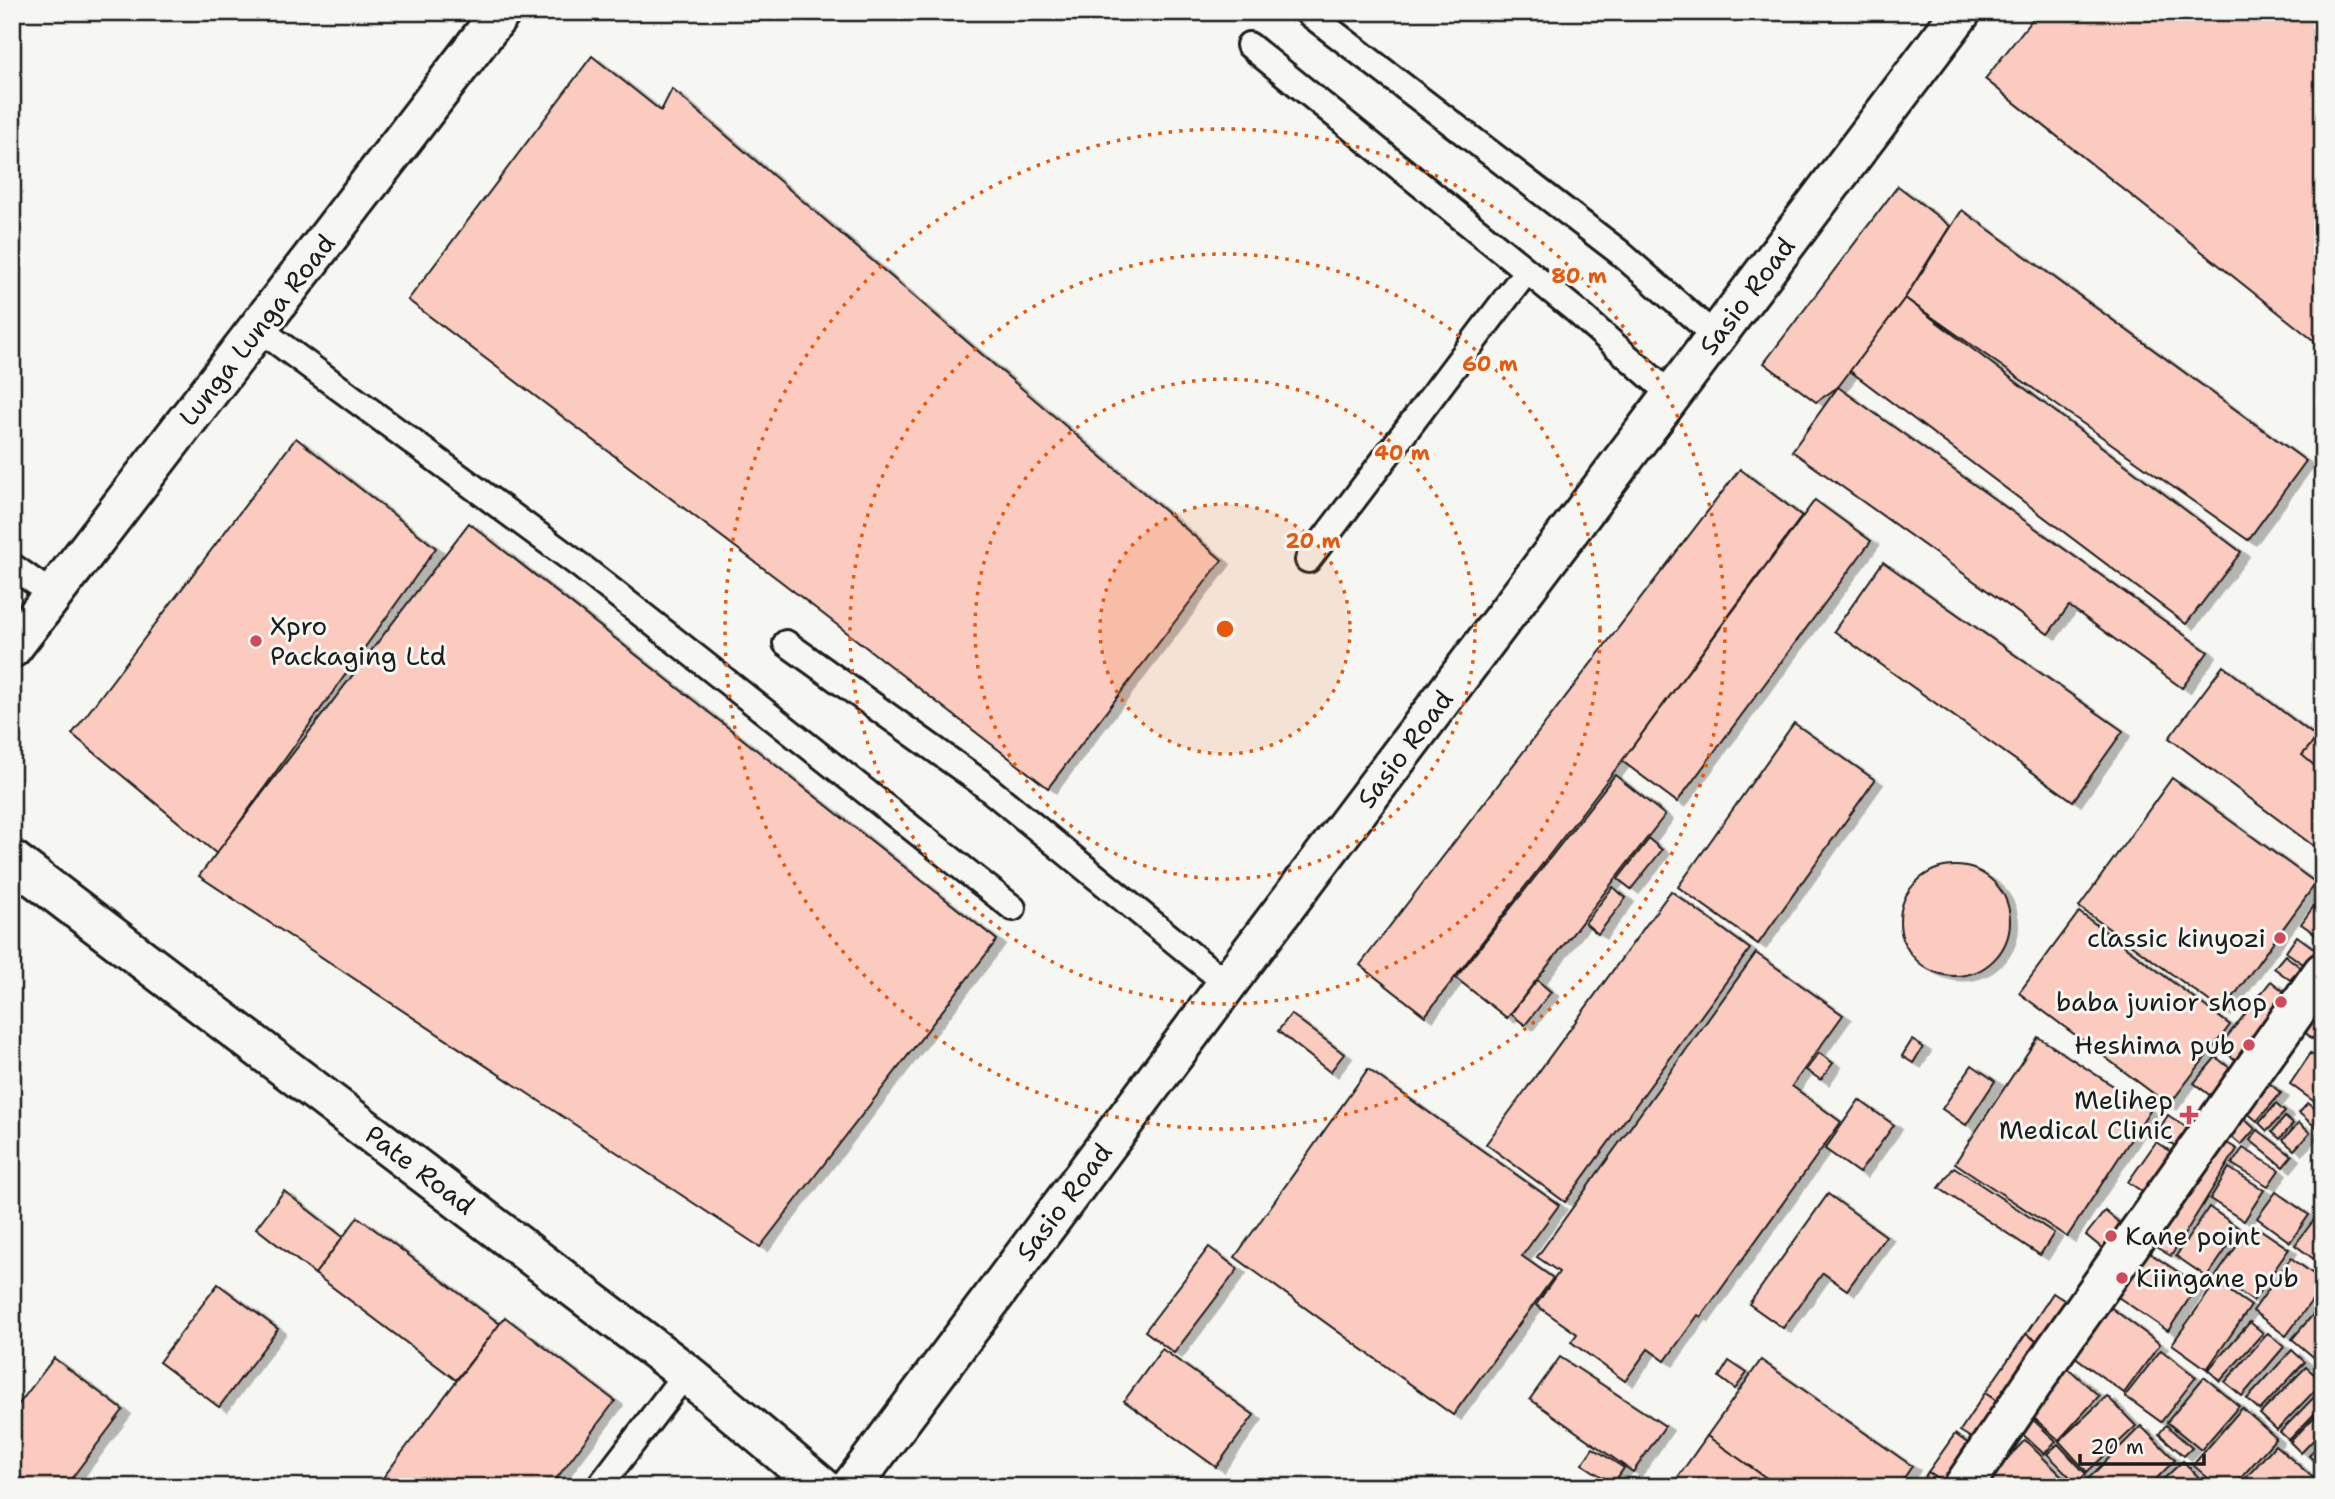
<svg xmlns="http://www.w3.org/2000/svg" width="2335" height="1499" font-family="'Shantell Sans',sans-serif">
<defs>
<filter id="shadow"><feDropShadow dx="8" dy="4.5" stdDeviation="0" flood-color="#0004"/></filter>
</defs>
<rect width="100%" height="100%" fill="#f6f6f2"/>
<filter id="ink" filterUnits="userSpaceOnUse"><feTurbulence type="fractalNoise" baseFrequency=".0143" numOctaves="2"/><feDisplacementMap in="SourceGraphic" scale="14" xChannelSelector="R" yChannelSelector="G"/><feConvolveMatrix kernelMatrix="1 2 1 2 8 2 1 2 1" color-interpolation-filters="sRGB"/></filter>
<g filter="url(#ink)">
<g fill="#facbbe" stroke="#1c1c1c" stroke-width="2" filter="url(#shadow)">
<path d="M2038,12H2315L2323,19V348L1985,79Z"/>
<path d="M592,56L661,111L672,89L1222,560L1048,788L779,580L408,300Z"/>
<path d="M1898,186L1950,226L1905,298L1838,387L1816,402L1764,363Z"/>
<path d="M1962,210L2306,461L2248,540L1905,298Z"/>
<path d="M1905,298L2241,552L2186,624L1850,371Z"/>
<path d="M1838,387L2208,652L2182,688L2069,606L2048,634L1792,451Z"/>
<path d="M296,438L436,548L217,854L72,734Z"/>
<path d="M1740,469L1802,516L1622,761L1425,1016L1360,965Z"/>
<path d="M1815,500L1871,541L1677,802L1622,761Z"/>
<path d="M469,523L997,940L760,1247L199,876Z"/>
<path d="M1883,562L2123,731L2073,801L1834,631Z"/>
<path d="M2223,666L2323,742V853L2169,738Z"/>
<path d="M1794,723L1875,780L1758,944L1678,887Z"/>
<path d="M2323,731V773L2302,755Z"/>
<path d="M1615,775L1665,815L1507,1018L1456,978Z"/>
<path d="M2172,778L2316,883L2223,1011L2079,907Z"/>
<path d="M1649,839L1662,850L1631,889L1618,879Z"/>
<circle cx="1955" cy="921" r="55"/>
<path d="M1613,887L1626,898L1598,934L1585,923Z"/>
<path d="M1671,891L1750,949L1565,1202L1486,1144Z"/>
<path d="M2323,893V939L2301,924Z"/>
<path d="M2079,912L2230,1025L2169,1105L2019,993Z"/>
<path d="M2297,936L2319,952L2309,968L2286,952Z"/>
<path d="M1756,953L1843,1015L1792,1086L1841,1122L1701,1317L1698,1315L1665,1361L1648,1349L1625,1381L1571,1342L1577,1334L1536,1305L1559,1272L1537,1257Z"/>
<path d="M2285,955L2301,968L2290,980L2274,968Z"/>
<path d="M1537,980L1551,992L1525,1025L1511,1014Z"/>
<path d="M2271,981L2293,999L2241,1064L2219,1047Z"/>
<path d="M2323,1000V1026L2312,1039L2299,1026Z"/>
<path d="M1291,1014L1344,1054L1330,1072L1278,1031Z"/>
<path d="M2038,1037L2150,1110L2067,1237L1955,1163Z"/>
<path d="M1912,1040L1923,1047L1913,1063L1902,1056Z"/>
<path d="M1819,1053L1833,1063L1821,1080L1806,1070Z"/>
<path d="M2311,1053L2323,1062V1108L2290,1084Z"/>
<path d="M2216,1057L2237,1074L2216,1100L2194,1083Z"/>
<path d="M1972,1065L1995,1081L1966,1125L1942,1109Z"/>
<path d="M1368,1069L1559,1205L1522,1256L1553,1278L1453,1415L1235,1257Z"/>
<path d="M2263,1078L2281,1093L2257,1121L2239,1106Z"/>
<path d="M1859,1100L1894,1125L1859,1173L1825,1149Z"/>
<path d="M2308,1103L2323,1115V1123L2318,1129L2299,1113Z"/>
<path d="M2276,1104L2285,1112L2267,1131L2259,1123Z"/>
<path d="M2239,1114L2255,1129L2241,1145L2224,1130Z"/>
<path d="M2168,1115L2193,1132L2182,1150L2156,1134Z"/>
<path d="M2285,1117L2293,1124L2280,1139L2272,1132Z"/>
<path d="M2299,1123L2310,1133L2294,1150L2283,1140Z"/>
<path d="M2258,1130L2292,1156L2283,1167L2250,1140Z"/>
<path d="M2215,1136L2237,1149L2171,1256L2149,1243Z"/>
<path d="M2156,1142L2180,1158L2152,1198L2128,1182Z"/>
<path d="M2243,1148L2279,1170L2268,1186L2232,1164Z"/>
<path d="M1954,1167L2054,1233L2040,1255L1939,1188Z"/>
<path d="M2229,1168L2264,1190L2244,1221L2210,1199Z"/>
<path d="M284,1191L343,1237L315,1274L256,1228Z"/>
<path d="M2276,1192L2309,1215L2290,1242L2257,1218Z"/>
<path d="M1828,1194L1886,1236L1847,1290L1823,1273L1783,1328L1749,1304Z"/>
<path d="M2209,1207L2240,1229L2207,1277L2176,1256Z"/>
<path d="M2323,1208V1266L2295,1245Z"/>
<path d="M2105,1211L2133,1234L2114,1258L2086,1235Z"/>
<path d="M358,1217L500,1324L456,1380L315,1274Z"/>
<path d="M2252,1224L2289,1249L2253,1301L2216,1276Z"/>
<path d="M1209,1247L1238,1269L1174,1353L1145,1331Z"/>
<path d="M2148,1252L2198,1285L2168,1331L2118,1297Z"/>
<path d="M2291,1258L2323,1281V1285L2286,1336L2253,1311Z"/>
<path d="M2216,1282L2251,1306L2207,1369L2172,1344Z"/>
<path d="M218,1284L278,1329L219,1407L159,1362Z"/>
<path d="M2053,1293L2073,1306L2045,1347L2026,1334Z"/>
<path d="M2323,1303V1365L2292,1339Z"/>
<path d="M2106,1304L2160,1344L2124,1393L2070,1353Z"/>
<path d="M505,1317L615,1401L550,1487H376Z"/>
<path d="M2250,1322L2263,1333L2220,1381L2208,1370Z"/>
<path d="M2268,1333L2284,1347L2242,1396L2225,1382Z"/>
<path d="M2026,1334L2045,1347L2004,1406L1985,1393Z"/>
<path d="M1162,1349L1254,1415L1216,1467L1124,1401Z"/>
<path d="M2161,1350L2196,1377L2161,1422L2125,1396Z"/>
<path d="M2292,1350L2305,1362L2260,1410L2247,1399Z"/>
<path d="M1560,1357L1665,1426L1633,1472L1530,1399Z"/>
<path d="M54,1358L123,1410L65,1487H28L12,1475V1413Z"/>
<path d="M1761,1360L1912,1466L1898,1487H1779L1707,1436Z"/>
<path d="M1729,1361L1747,1373L1735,1389L1719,1377Z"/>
<path d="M2306,1367L2323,1382L2277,1430L2260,1414Z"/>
<path d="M2068,1368L2099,1396L2059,1440L2027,1412Z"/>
<path d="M2204,1377L2239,1406L2201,1450L2167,1422Z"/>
<path d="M2323,1388V1405L2289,1440L2280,1432Z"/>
<path d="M1985,1393L2004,1406L1979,1443L1960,1431Z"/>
<path d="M2107,1396L2136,1426L2087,1472L2059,1441Z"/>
<path d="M2242,1408L2276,1438L2233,1487H2218L2193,1465Z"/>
<path d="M2323,1408V1430L2301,1453L2290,1442Z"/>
<path d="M2030,1417L2056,1441L2044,1454L2018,1430Z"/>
<path d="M2166,1425L2192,1448L2184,1456L2159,1434Z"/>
<path d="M2141,1426L2175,1460L2148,1487H2090L2085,1482Z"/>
<path d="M1955,1434L1980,1452L1949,1487L1928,1472Z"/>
<path d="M1707,1436L1779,1487H1671Z"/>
<path d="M2025,1440L2073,1487H1980Z"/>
<path d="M2323,1440V1469L2309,1456Z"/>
<path d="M2058,1444L2086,1474L2076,1483L2047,1454Z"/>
<path d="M2275,1445L2318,1482L2314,1487H2238Z"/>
<path d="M1593,1448L1624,1468L1613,1484L1582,1464Z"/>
<path d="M2183,1461L2208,1487H2155Z"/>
<path d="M1928,1472L1949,1487H1918Z"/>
</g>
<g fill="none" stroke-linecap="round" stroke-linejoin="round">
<defs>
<g id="service">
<path d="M1307,12L1619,252L1716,337"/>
<path d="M1249,45L1575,310L1672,396"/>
<path d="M258,328L582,567L1013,908"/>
<path d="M1308,560L1526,272"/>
<path d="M12,566L53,595"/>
<path d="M786,643L979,781L1227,984"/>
<path d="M599,1487L686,1373"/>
</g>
<g id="minor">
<path d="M12,860L686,1373L822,1487"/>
<path d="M851,1487L1227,984L1961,12"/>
<path d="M1963,1487L2054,1352L2323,972"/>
</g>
<path id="secondary" d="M12,648L501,12"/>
</defs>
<use href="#service" stroke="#1c1c1c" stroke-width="30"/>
<use href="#minor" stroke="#1c1c1c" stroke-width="44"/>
<use href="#secondary" stroke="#1c1c1c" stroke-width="44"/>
<use href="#service" stroke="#f6f6f2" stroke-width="24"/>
<use href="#minor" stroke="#f6f6f2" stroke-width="38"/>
<use href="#secondary" stroke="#f6f6f2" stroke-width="38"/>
</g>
</g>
<circle cx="1225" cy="629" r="125" fill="#e8590c" fill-opacity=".12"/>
<g fill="none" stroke="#e8590c" stroke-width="3.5" stroke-dasharray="3.5 7">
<circle cx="1225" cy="629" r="125"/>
<circle cx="1225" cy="629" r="250"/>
<circle cx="1225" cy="629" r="375"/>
<circle cx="1225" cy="629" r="500"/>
</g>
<g fill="#d1495b" stroke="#f6f6f2" stroke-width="2.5">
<circle cx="256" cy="641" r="7"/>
<circle cx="2280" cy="938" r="7"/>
<circle cx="2281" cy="1002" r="7"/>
<circle cx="2249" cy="1045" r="7"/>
<path d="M2185.5 1104.5h7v7h7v7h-7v7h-7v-7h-7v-7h7z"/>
<circle cx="2111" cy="1236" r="7"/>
<circle cx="2122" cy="1278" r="7"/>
</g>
<g text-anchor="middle" stroke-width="6" stroke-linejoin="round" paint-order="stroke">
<g font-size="26" fill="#1c1c1c" stroke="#f6f6f2">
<text transform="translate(1747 296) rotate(-53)" y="9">Sasio Road</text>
<text transform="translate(257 330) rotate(-52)" y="9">Lunga Lunga Road</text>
<text transform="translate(1405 749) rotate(-53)" y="9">Sasio Road</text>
<text transform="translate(420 1170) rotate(37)" y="9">Pate Road</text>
<text transform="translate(1064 1202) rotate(-53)" y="9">Sasio Road</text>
</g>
<g font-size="26" fill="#1c1c1c" stroke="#f6f6f2" text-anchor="end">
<text x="270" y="635" text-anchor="start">Xpro<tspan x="270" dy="30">Packaging Ltd</tspan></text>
<text x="2266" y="947">classic kinyozi</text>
<text x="2267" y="1011">baba junior shop</text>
<text x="2235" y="1054">Heshima pub</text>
<text x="2173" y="1109">Melihep<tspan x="2173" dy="30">Medical Clinic</tspan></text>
<text x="2125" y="1245" text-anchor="start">Kane point</text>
<text x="2136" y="1287" text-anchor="start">Kiingane pub</text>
</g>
</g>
<circle cx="1225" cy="629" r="10" fill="#e8590c" stroke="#f6f6f2" stroke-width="3.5"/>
<g font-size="21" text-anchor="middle" font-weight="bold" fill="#e8590c" stroke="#f6f6f2" stroke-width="6" stroke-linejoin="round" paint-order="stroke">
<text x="1579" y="283">80 m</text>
<text x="1490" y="371">60 m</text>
<text x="1402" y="460">40 m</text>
<text x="1313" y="548">20 m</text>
</g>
<rect width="2335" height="1499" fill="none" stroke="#f6f6f2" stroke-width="42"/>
<rect x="21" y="21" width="2293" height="1457" fill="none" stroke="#1c1c1c" stroke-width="2.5" filter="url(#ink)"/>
<path d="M2080 1454v10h124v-10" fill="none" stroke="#1c1c1c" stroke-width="3.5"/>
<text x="2090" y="1454" font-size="21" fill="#1c1c1c" stroke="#f6f6f2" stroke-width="5" paint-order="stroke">20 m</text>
</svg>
